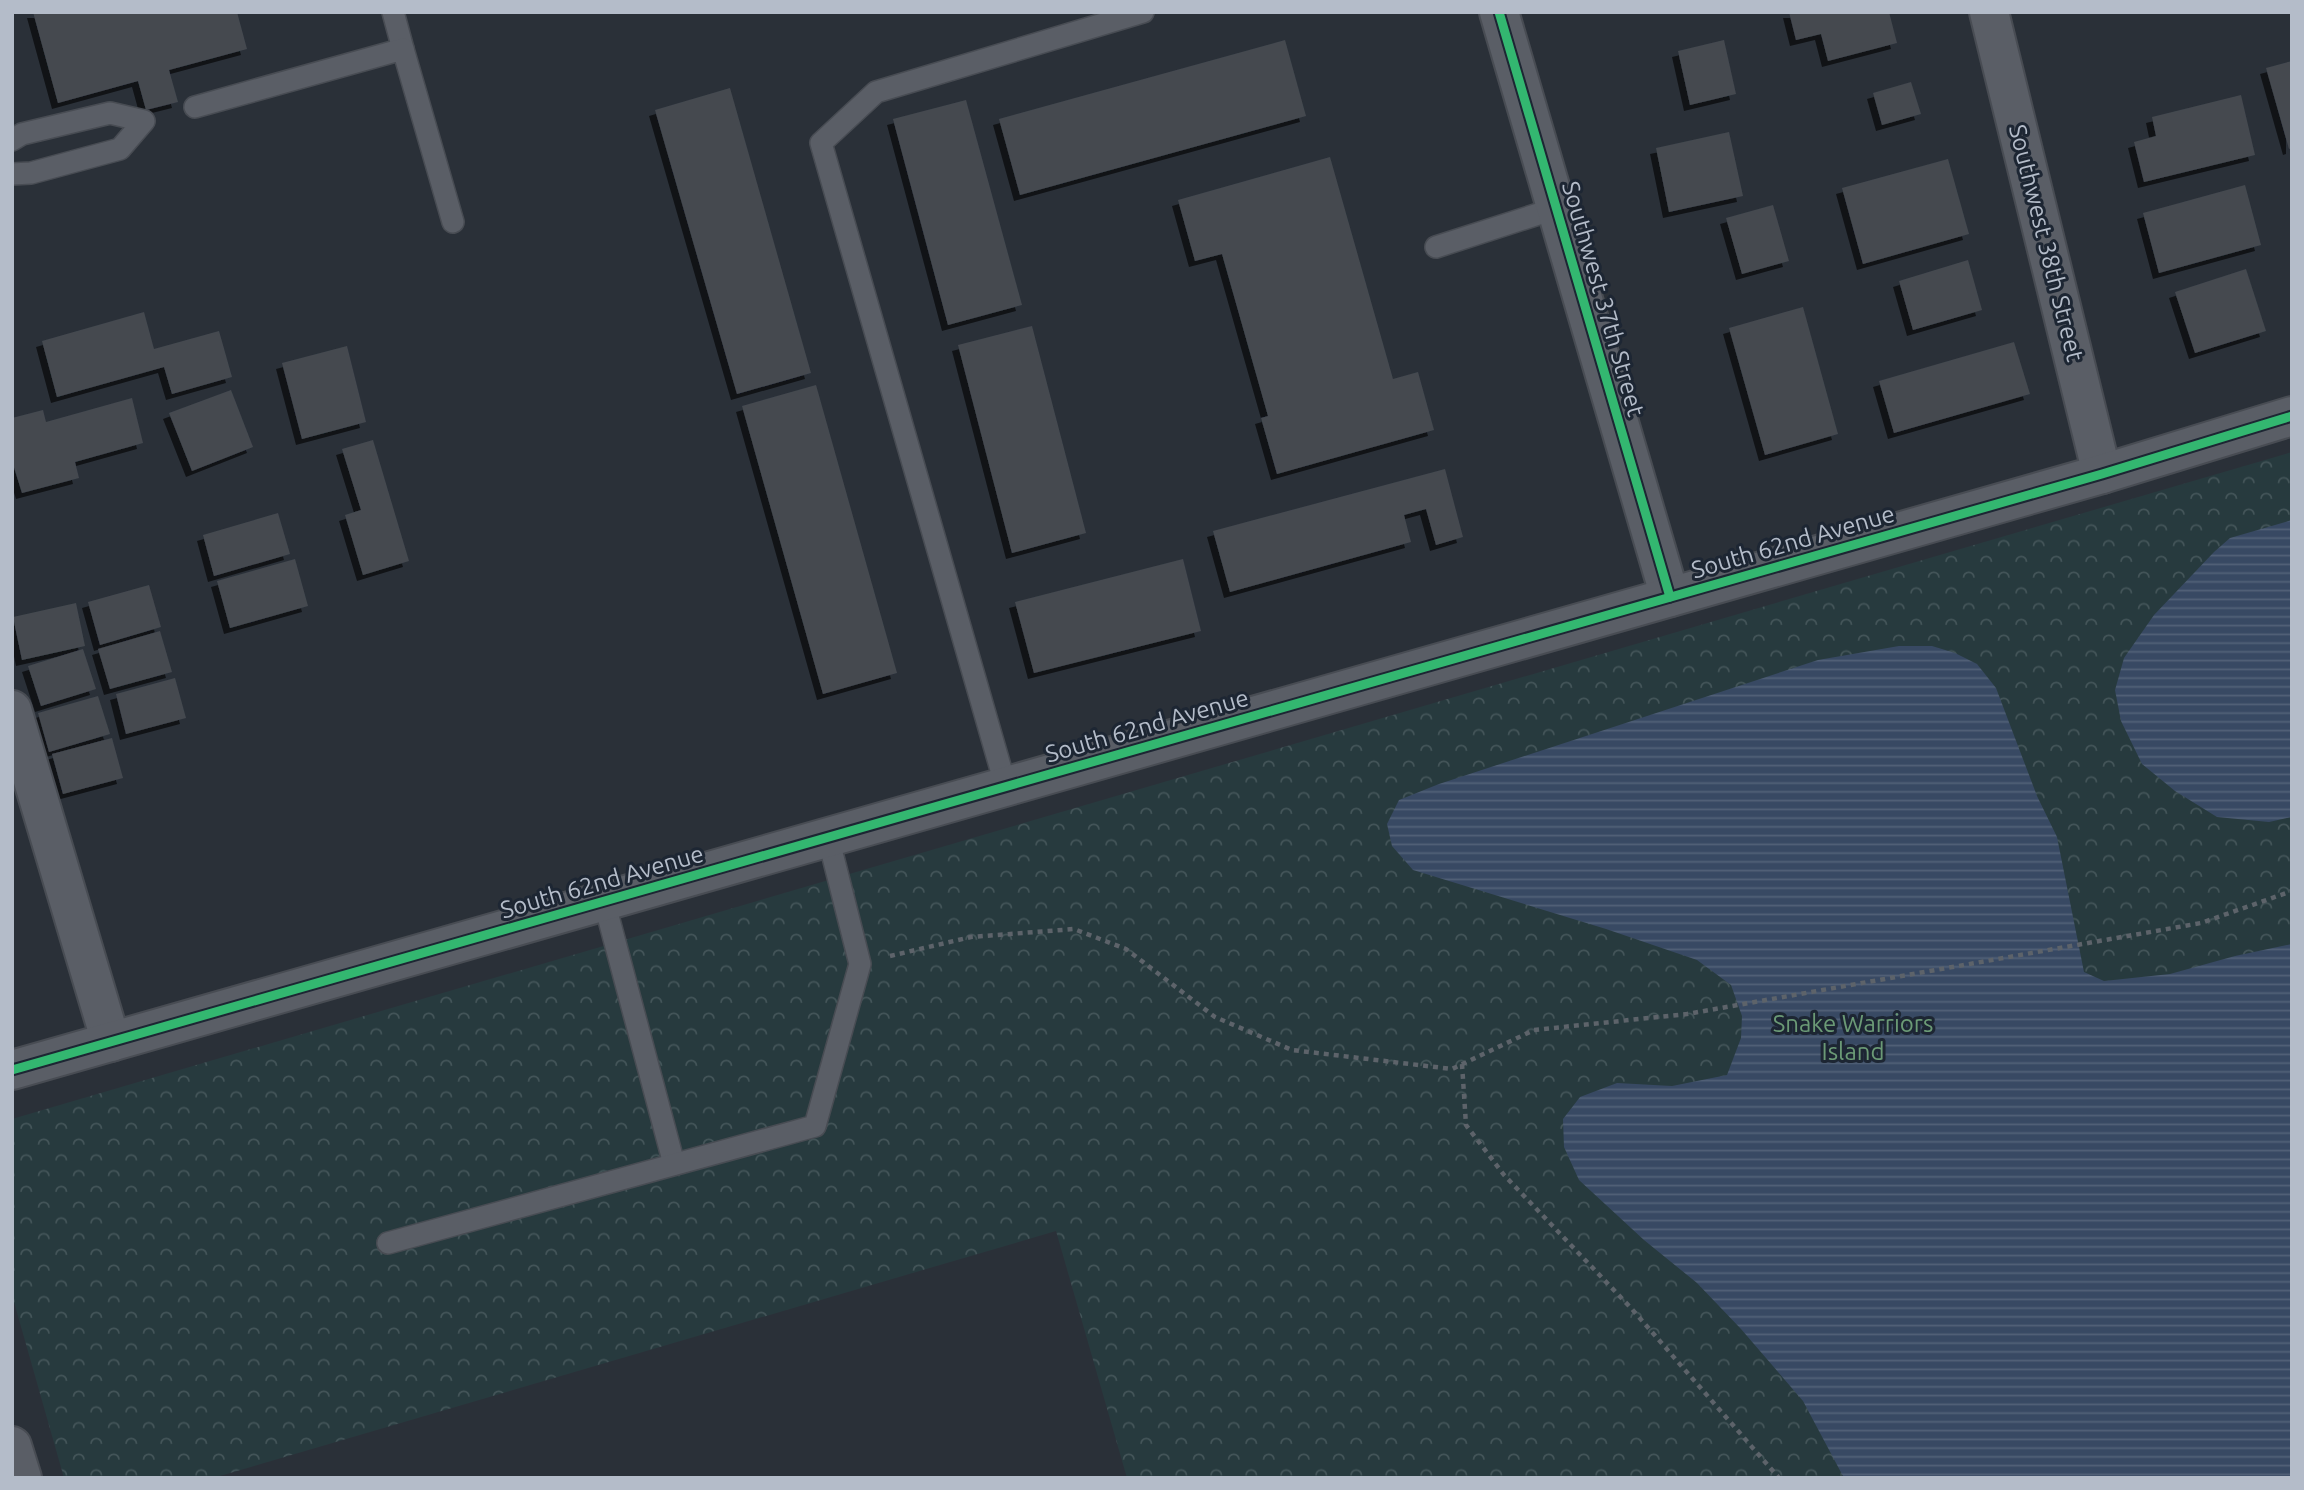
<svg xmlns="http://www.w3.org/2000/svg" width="2304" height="1490" font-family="Ubuntu,sans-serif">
<defs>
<pattern id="park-crowns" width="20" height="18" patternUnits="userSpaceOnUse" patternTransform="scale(1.75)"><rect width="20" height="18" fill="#273a3e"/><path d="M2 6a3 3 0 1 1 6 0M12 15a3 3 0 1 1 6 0" fill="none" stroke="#445559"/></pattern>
<pattern id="water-rules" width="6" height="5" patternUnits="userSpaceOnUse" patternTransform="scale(1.75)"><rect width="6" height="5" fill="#384963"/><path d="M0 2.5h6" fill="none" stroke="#526178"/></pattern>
<filter id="shadow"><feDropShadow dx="-6" dy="6" stdDeviation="0" flood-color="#0009"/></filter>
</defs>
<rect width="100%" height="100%" fill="#2a3038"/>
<path fill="url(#park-crowns)" d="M2292,452V1478H1127L1056,1231L213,1478H64L12,1295V1119Z"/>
<g fill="url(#water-rules)">
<path d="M2292,520V817L2269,822L2217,817L2175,791L2142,764L2121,721L2115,690L2124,658L2154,615L2214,552L2230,538Z"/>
<path d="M1899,646H1932L1955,653L1977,664L1996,688L2037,796L2057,837L2084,972L2104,981L2170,974L2235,956L2292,944V1478H1844L1803,1401L1741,1329L1697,1283L1644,1240L1579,1180L1564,1147L1563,1119L1580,1097L1617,1083L1672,1086L1727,1075L1741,1038L1742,1016L1731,985L1697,960L1606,929L1413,870L1392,846L1387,824L1399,800L1439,784L1818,660Z"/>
</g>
<g fill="#444950" filter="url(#shadow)">
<path d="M33,12H237L247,49L169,70L178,102L146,110L138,81L58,103Z"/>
<path d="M1789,12H1889L1897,43L1828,61L1821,34L1796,40Z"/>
<path d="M1285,40L1306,116L1020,195L999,119Z"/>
<path d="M1724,40L1736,94L1690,105L1678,51Z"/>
<path d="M2292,61V148L2289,149L2266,68Z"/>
<path d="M1911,82L1921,114L1882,125L1873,93Z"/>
<path d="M730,88L811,373L737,394L655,110Z"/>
<path d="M2241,95L2255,155L2144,182L2134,142L2156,136L2152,117Z"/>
<path d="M966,100L1022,305L948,325L893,119Z"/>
<path d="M1729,132L1743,196L1669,212L1656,148Z"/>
<path d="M1330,157L1393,379L1418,372L1434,430L1277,474L1261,418L1268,416L1222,254L1195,261L1178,200Z"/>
<path d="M1948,159L1969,234L1863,264L1842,188Z"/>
<path d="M2245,185L2261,245L2159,273L2143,213Z"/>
<path d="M1773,205L1789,261L1742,274L1726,218Z"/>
<path d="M1968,260L1982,310L1913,330L1899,281Z"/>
<path d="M2246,269L2266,331L2195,353L2175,292Z"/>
<path d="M1803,307L1838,434L1765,455L1729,328Z"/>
<path d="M144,312L154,349L219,331L232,377L172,394L164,367L57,397L42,341Z"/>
<path d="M1032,326L1086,533L1012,553L958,345Z"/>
<path d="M2014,342L2030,394L1894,433L1879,381Z"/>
<path d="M347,346L366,422L302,439L282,363Z"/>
<path d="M816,385L897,673L823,694L742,406Z"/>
<path d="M231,390L253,447L192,471L169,413Z"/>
<path d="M132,398L143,443L75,462L79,478L22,493L12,461V418L43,410L46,422Z"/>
<path d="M373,440L409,561L363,575L345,515L361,510L342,449Z"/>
<path d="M1445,469L1463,537L1436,545L1426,509L1404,515L1411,542L1230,592L1213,531Z"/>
<path d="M278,513L290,554L214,576L203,535Z"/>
<path d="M295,559L308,606L230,628L217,581Z"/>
<path d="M1183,559L1201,631L1034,673L1015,602Z"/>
<path d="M149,585L161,627L100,645L88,602Z"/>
<path d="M76,603L85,646L22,660L13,617Z"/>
<path d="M160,631L172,672L110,689L98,649Z"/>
<path d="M83,649L96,689L41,706L28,666Z"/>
<path d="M175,678L186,718L126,734L116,694Z"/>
<path d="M98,696L110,734L49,752L38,713Z"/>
<path d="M112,738L123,778L63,794L52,754Z"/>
</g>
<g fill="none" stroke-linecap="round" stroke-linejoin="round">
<defs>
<g id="service">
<path d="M393,12L403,49"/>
<path d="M195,107L403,49L453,222"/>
<path d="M12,140L22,134L110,113L144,121L120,149L31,173L12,174"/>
<path d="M1436,247L1557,208"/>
<path d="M1006,787L821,143L876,92L1143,12"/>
<path d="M604,901L674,1164"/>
<path d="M388,1243L815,1126L860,964L828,837"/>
</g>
<g id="minor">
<path d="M1499,12L1670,597"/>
<path d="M1989,12L2102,474"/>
<path d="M12,710L111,1042"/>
<path d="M12,1446L22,1478"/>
</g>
<path id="tertiary" d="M12,1070L2102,474L2292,416"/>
</defs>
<use href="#service" stroke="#484c53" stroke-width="24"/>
<use href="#minor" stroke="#484c53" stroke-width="42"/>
<use href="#tertiary" stroke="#484c53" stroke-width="42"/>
<g stroke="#5d636a" stroke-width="4.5" stroke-dasharray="5 5" stroke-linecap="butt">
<path d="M890,956L971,937L1074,929L1126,949L1215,1017L1292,1050L1452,1069L1534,1030L1687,1014L2201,923L2292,891"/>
<path d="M1462,1064L1466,1125L1504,1175L1631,1308L1779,1478"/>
</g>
<use href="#service" stroke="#5a5e66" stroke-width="21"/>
<use href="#minor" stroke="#5a5e66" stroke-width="38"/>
<use href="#tertiary" stroke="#5a5e66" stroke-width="38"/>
<defs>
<g id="cycleway">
<path d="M1499,12L1670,597"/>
<path d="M12,1070L2102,474L2292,416"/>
</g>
</defs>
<use href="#cycleway" stroke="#1d2633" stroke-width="13"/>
<use href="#cycleway" stroke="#33b770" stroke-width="9"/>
</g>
<g text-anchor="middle" stroke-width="6" stroke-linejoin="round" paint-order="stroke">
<g font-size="24" fill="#b4bcc9" stroke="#1d2633">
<text transform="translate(2046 243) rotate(76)" y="8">Southwest 38th Street</text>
<text transform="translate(1603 299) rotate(74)" y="8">Southwest 37th Street</text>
<text transform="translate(1793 542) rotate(-16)" y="8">South 62nd Avenue</text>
<text transform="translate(1147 726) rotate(-16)" y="8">South 62nd Avenue</text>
<text transform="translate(602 882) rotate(-16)" y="8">South 62nd Avenue</text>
</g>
<g font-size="24" fill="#6b9a76" stroke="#1d2633">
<text x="1853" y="1032">Snake Warriors<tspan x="1853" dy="28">Island</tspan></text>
</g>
</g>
<rect width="2304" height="1490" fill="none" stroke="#b4bcc9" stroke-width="28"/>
</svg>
